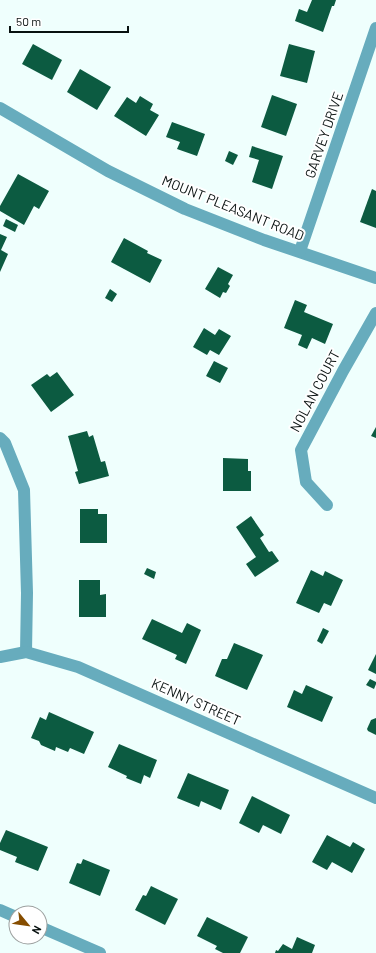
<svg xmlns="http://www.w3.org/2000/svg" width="376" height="953" font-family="Barlow,sans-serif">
<rect width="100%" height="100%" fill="#effffd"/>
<g fill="#0c5b41">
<path d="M312,0H336L334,6H332L323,32L295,21L299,9L307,12Z"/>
<path d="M33,44L62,60L52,80L22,64Z"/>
<path d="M289,44L315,51L307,83L280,76Z"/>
<path d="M80,69L111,87L97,110L67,92Z"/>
<path d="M272,95L297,104L286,136L261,127Z"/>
<path d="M140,96L153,104L150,110L159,115L146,136L114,116L127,97L136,103Z"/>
<path d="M172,122L205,134L197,156L177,149L180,142L166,137Z"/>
<path d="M252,146L283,156L272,189L252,182L259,160L249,157Z"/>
<path d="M229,151L238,155L233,165L225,161Z"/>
<path d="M18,174L49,191L39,209L34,206L24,225L0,211V206Z"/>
<path d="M372,189L376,191V228L360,222Z"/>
<path d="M6,219L18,225L15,232L3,226Z"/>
<path d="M0,234L7,237L1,250L8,254L0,272Z"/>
<path d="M124,238L148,251L147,253L162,260L150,283L111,262Z"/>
<path d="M218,267L233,275L228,284L230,286L226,293L223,292L220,298L205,289Z"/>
<path d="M110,289L117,294L112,302L105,298Z"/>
<path d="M295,300L307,305L304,312L333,324L325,344L312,338L307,349L298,345L302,335L284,328Z"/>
<path d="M204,328L215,335L219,329L231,336L219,355L210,350L207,355L193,347Z"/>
<path d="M214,361L228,368L220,383L206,376Z"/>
<path d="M57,372L74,395L51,412L31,385L47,374L50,377Z"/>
<path d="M376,427V438L371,436Z"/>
<path d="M87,431L89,437L93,435L101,462L105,461L109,476L79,484L75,472L78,471L68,436Z"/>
<path d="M223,458L248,459V471H251V491H223Z"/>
<path d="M80,509H98V514H107V543H80Z"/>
<path d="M251,516L264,535L260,538L269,552L272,551L279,561L255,577L246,564L256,557L236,527Z"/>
<path d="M147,568L156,572L154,579L144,574Z"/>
<path d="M311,570L323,576L325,571L343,580L331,606L324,603L319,613L296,603Z"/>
<path d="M79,580H100V595L106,594V617H79Z"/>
<path d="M152,619L182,633L187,623L201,630L186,664L175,659L177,655L142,639Z"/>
<path d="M323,628L329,631L322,644L317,641Z"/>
<path d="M234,643L263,655L247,690L215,676L222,659H227Z"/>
<path d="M376,654V674L368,670Z"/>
<path d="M370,679L376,682V684L374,689L366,685Z"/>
<path d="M306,685L333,697L322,722L287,707L294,690L302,694Z"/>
<path d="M49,712L94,732L84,754L70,748L68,752L56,747L55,751L41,745L39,741L31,738L40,717L46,720Z"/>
<path d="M376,718V735L368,731L367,729L371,720Z"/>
<path d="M119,744L157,760L150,778L144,775L141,784L126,778L127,776L108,767Z"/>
<path d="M188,773L229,790L221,810L201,801L199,807L177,798Z"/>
<path d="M252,796L290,815L281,834L263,825L259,833L239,823Z"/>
<path d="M6,830L48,847L38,871L15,862L17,857L0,850V843Z"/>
<path d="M327,835L350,847L353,842L365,849L352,873L332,862L327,870L312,862Z"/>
<path d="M83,859L110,870L100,896L69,883L77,863L81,864Z"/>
<path d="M151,886L178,899L165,925L135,910L143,895L146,896Z"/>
<path d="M207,917L248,937L240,953H223L215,949L217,946L197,936Z"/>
<path d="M297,937L315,945L312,953H275L276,950L278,951L283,944L292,949Z"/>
</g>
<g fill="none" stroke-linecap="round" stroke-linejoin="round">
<g stroke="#67acbd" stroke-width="12">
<path d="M0,108L108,171L185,209L264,240L376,278"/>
<path d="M300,251L376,28"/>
<path d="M0,438L5,443L24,490L27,593L26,652"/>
<path d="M327,505L306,482L301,450L343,371L376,313"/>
<path d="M0,657L26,652L78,667L376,798"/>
<path d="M0,910L16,917"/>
<path d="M40,927L100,953"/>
</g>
</g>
<g text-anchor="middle" stroke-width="4" stroke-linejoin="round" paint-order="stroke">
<g font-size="14" fill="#081110" stroke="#fff">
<text transform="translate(324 135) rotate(-71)" y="5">GARVEY DRIVE</text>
<text transform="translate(233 208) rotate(22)" y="5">MOUNT PLEASANT ROAD</text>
<text transform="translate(315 391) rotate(-62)" y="5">NOLAN COURT</text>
<text transform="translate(196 702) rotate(24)" y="5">KENNY STREET</text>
</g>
</g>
<g transform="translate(28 925) rotate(119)"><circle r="19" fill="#ffffff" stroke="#9ca09f"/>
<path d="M0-3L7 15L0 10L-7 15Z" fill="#864d00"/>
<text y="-6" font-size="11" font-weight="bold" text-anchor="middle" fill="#081110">N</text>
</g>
<path d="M10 26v6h118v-6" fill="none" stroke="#081110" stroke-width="2"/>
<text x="16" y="26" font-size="12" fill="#081110" stroke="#ffffff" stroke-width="3" paint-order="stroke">50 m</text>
</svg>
